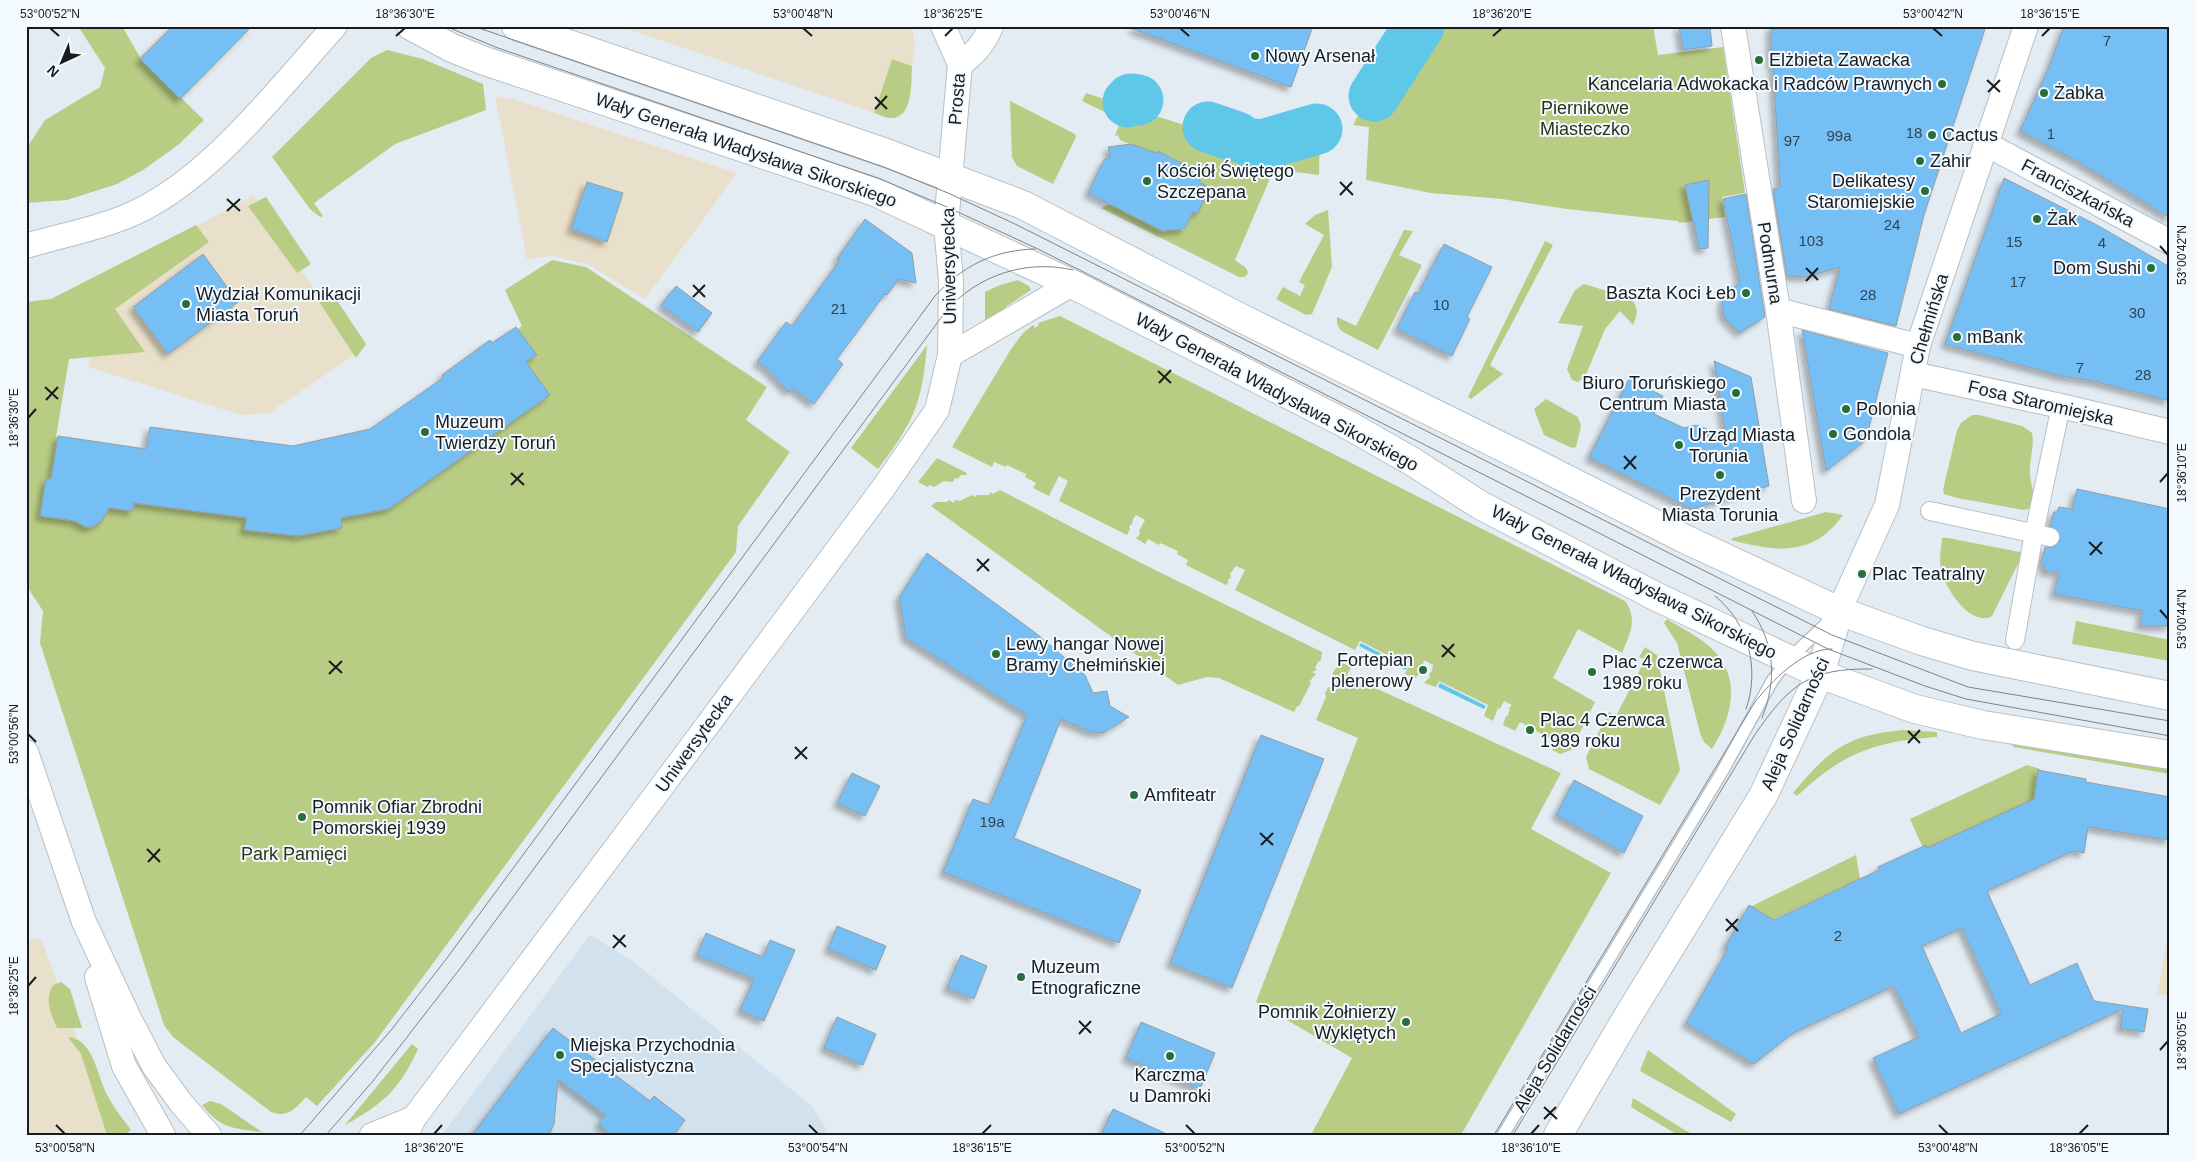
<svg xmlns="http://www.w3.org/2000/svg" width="2196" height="1161" font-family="Helvetica,sans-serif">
<defs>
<filter id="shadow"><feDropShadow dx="-4.5" dy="4.5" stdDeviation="2.5" flood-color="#0004"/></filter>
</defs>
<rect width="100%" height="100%" fill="#e3ecf3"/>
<g fill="#e9e0cb">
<path d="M619,26H912L915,44L912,66L892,59L874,113Z"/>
<path d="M495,96L514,99L737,173L645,299L587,264L551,256L527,259Z"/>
<path d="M254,195L356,354L269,413L241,415L88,367L95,342L84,304L174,238Z"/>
<path d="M2170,926V996L2157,994Z"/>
<path d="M41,938L105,1114L110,1135H26V941Z"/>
</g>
<path fill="#d1e1ed" d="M590,935L631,960L811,1105L825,1126L826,1135H442Z"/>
<g fill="#b8cc84">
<path d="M78,26H122L141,59L204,120L178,145L143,170L117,184L67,200L26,203V149L45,120L100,87L105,68Z"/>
<path d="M1406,26H1653L1658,55L1723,47L1745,193L1722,197L1725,217L1679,223L1678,221L1567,209L1502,199L1431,193L1366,180L1369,127L1353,125Z"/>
<path d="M387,50L423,59L483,84L486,110L395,144L314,203L323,216L320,217L310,209L272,157L371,58Z"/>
<path d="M892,59L912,66C911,82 914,120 889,118C884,117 878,114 874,113Z"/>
<path d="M1086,93L1260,150L1320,131L1319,175L1274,169L1235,260L1246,268L1248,273L1245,277H1239L1101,208L1110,204L1112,200L1127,208L1125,213L1129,214L1132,209L1165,225L1167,231L1170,230L1169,224L1183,231L1193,212L1198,185L1201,178L1195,175L1197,171L1161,152L1157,151L1155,155L1120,140L1118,135L1115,136L1121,120L1082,101Z"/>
<path d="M1010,101L1075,134L1076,137L1053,184L1017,166L1012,157Z"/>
<path d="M266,197L311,264L297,273L248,206Z"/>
<path d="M1328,210L1332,267L1312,314L1306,315L1276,299L1283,287L1300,296L1305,285L1299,282L1324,235L1305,224L1315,215Z"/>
<path d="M196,225L209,242L115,309L145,352L69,359L56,437L151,453L290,452L373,433L522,326L505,290L552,260L586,267L767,387L746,420L790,452L738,526L736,552L375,1042L317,1106L306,1097C295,1109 288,1118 271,1112L173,1037L164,1025L40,643L43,611L26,585V302L51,299Z"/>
<path d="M1404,230L1413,231L1399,255L1422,265L1378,350L1343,332C1338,328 1336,323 1337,317L1356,326Z"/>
<path d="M1545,241L1553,245L1490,365L1503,374L1471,399L1468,397Z"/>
<path d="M1018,280L1029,286L1031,290L1007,306L990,323H985V292L1000,285Z"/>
<path d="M1584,284L1630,298C1639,307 1638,314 1633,325L1620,311L1605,329L1585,377L1578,382L1572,380L1567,369L1583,326L1558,323L1575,290Z"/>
<path d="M330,290L366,344L356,358L314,294Z"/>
<path d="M1060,316L1625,601C1638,619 1630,634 1622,653L1578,629L1553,678L1595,702L1571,750L1560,754L1552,750L1556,742L1520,722L1515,731L1503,725L1506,716L1509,715L1508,714L1510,710L1508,709L1512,705L1504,701L1500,709L1498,708L1493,721L1484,716L1488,705L1439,681L1436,687L1424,683L1430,677L1429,674L1432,671L1433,665L1424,660L1422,668L1420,670L1422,671L1415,678L1405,674L1409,666L1360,641L1355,650L1235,590L1245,570L1236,566L1230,574L1231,577L1227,581L1229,582L1226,585L1186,565L1188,560L1177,554L1178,551L1160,543L1159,545L1148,539L1145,544L1136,538L1140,534L1139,531L1145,520L1136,515L1133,519L1132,524L1129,526L1130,529L1127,535L1059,501L1068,481L1059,476L1049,496L1033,488L1036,483L1025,477L1026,474L1007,465L1006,467L994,462L992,467L952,447L1011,349L1023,333L1033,325L1035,328L1039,325L1038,323Z"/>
<path d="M927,345C922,404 914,421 878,469L851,448Z"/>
<path d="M1546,399L1578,417L1581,426L1576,447L1572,448L1544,435L1534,409Z"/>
<path d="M1972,415H1979L2022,426L2032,433C2035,446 2029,460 2030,473C2030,485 2037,497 2033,508L2024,510L1957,498L1944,494L1943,490L1957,430L1961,423Z"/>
<path d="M937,458L967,473L966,475H961L958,479L955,478L953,482L944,481L934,487L929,485L928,487L918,482Z"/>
<path d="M1000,490L1143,564L1322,652L1321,660L1318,662L1315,668L1317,670L1312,672L1316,674L1309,682L1311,683L1299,706H1297L1294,712L1219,678L1207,677L1178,685L931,506L936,502H947L949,500L954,503L955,500L960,501L972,495L975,497L977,495H989L990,492L993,494Z"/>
<path d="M1826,512L1843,515C1813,557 1777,552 1731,540L1733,538Z"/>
<path d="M1942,538H1948L2020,552L2022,556L1992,616C1971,628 1945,588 1941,570C1939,560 1941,549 1942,538Z"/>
<path d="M1667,619C1683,629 1702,638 1715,652C1742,681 1731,719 1712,749L1704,742L1700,733L1677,643L1664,623Z"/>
<path d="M2076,621L2170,640V661L2072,644Z"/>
<path d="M1645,647L1657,655L1680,770L1660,805L1589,769L1586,757L1609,712L1616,716L1645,660L1639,657Z"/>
<path d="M1340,662L1351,667L1347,675L1561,773L1531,829L1611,873L1461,1135H1311L1352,1058L1256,1002L1358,738L1316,720L1326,697L1325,693L1328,689L1326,688L1330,687L1331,679L1335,675L1332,674Z"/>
<path d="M1903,730L1937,732V737C1875,741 1843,753 1797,796L1793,793C1828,751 1846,735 1903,730Z"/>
<path d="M2014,742L2170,769V774L2013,747Z"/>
<path d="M2027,765L2040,769L2035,799L1924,850L1910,819Z"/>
<path d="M1856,855L1860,879L1772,920L1750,907Z"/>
<path d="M61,982L70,989L82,1028H57C51,1014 44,1001 53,985Z"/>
<path d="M68,1037C95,1039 97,1079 109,1098C115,1110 124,1120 131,1130L124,1135H107L81,1054Z"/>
<path d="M412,1044L418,1049C400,1089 383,1104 345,1125Z"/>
<path d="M1648,1050L1736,1114L1731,1122L1640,1071Z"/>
<path d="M1633,1098L1693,1135H1678L1631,1107Z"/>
<path d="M210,1101L221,1104L262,1132C234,1129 220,1128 202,1105Z"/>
</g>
<g fill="#5fc7e7">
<path d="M1361,643L1407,667L1406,670L1359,646Z"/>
<path d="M1440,683L1486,706L1484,709L1438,687Z"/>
</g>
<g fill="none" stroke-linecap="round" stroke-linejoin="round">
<g stroke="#5fc7e7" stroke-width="51">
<path d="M1374,96L1419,26"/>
<path d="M1128,102L1131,99L1138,100"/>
<path d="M1208,127L1237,137"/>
<path d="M1254,144L1262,145L1317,129"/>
</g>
</g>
<g fill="#75bff4" stroke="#959da4" fill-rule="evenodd" filter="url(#shadow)">
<path d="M173,26H252L180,99L140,59Z"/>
<path d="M1134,26H1313L1291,87L1133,29Z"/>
<path d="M1679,26H1710L1712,46L1683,50Z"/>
<path d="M1771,26H1986L1924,215L1896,326L1829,309L1840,267L1806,277L1787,276L1773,189L1780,188L1773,65H1771Z"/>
<path d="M2064,26H2170V218L2079,162L2020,131L2049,67Z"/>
<path d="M1131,144L1156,153L1158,151L1197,171L1195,174L1201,178L1199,182L1207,186L1205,190L1208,192L1197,214L1193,212L1184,229L1162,231L1088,193L1104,160L1110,157L1108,147Z"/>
<path d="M2004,178L2097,225L2170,267V401L2093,381L2061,376L1945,344Z"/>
<path d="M1709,180L1708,248L1699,249L1685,185Z"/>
<path d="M587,182L623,193L607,242L571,229Z"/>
<path d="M1746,194L1765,317L1740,333L1725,318L1722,311L1723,298L1740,282L1723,199Z"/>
<path d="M865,219L912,253L916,283L899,279L887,295L885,294L837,359L843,364L814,404L792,388L789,392L766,368L757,362L786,322L792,326L840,260L837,259Z"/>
<path d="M1444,244L1492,267L1467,317L1470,319L1452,356L1397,329L1415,292L1418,294Z"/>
<path d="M203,254L238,302L168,354L133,307Z"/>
<path d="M676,286L712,313L698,332L661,305Z"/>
<path d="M516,327L537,355L526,362L550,395L389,509L341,518L342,528L298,536L244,530L247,518L134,503L133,511L109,508L101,522L92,527H85L75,521L40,516L46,479H51L58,436L146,449L150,427L293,446L370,429L443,378L442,375L490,340L492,343Z"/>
<path d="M1802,330L1888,353L1866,440L1826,471Z"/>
<path d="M1714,361L1751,377L1769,486L1692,509L1589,457L1629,379L1663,396L1654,414L1684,428L1696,425L1726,436Z"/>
<path d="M2077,489L2170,509V626H2140L2142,611L2054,594L2059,573L2044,571L2045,566L2041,564L2045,547H2054L2060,540L2057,530L2050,526L2054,512H2057L2059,507L2072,509Z"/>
<path d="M927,553L1037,634L1085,675L1093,693L1107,691L1110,706L1129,717L1103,733L1091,732L1061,719L1014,838L1141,890L1119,943L943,872L973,799L990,805L1027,715L906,638L899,598Z"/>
<path d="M1261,735L1324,759L1232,988L1170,963Z"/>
<path d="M2038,770L2086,779V782L2170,797V840L2088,827L2084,853L2073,851L1987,891L2030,985L2077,963L2094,1001L2148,1009L2144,1032L2120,1028L2123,1009L1899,1114L1873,1058L1919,1037L1894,986L1793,1033L1754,1064L1686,1023L1728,949L1725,947L1749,905L1774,920L1879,870L1878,867L1926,845L1927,848L2034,799ZM1962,928L2001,1014L1961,1033L1922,946Z"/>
<path d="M852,773L880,786L865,816L837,803Z"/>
<path d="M1574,780L1643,816L1624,853L1556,815Z"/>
<path d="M837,926L886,946L876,970L828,949Z"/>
<path d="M706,933L763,957L770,940L795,950L764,1021L740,1010L754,979L697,955Z"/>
<path d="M961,955L987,966L974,999L947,988Z"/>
<path d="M837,1017L876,1034L863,1065L824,1048Z"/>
<path d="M1141,1022L1215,1053L1200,1089L1126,1058Z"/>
<path d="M553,1028L650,1101L654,1096L685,1120L674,1135H611L599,1124L605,1115L558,1079L554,1124L549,1135H472Z"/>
<path d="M1113,1109L1169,1135H1101Z"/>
</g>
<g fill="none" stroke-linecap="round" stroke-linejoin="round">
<defs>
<path id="service" d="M1503,1135L1722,772L1772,681L1789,659L1829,621"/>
<g id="pedestrian">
<path d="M1930,511L2050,537"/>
<path d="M2015,640L2034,533L2061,406"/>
</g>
<g id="minor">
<path d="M1733,26L1778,310L1804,501"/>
<path d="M960,64C974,55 985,42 991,26"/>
<path d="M1986,144L2170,242"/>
<path d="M26,246C59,236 93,230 125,217C206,185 277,90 335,26"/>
<path d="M1778,310L1918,346"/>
<path d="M950,355L1072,284"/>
<path d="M1913,374L2061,406L2170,432"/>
<path d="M1839,611L1887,505L1918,346L2026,26"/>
<path d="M26,752L84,922L130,1020L154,1066L181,1103L209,1135"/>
<path d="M97,977L124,1066L163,1135"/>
<path d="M372,1135L414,1118"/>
<path d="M406,1135L414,1118L660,789L884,487L937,410L950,355L951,280L946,225L960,64L943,26"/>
</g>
<g id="tertiary">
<path d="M411,26L452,48L482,60L875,192L1072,284L1350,426L1413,462L1480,505L1657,597L1820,674L1915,709L1983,725L2170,755"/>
<path d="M516,26L889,154L1023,205L1241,318L1537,464L1685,539L1839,611L1922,641L1973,656L2170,696"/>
<path d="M1558,1135L1628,1016L1763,796L1820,674L1839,611"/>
</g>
</defs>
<use href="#service" stroke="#b7c0c7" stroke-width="14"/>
<use href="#pedestrian" stroke="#b7c0c7" stroke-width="20"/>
<use href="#minor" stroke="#b7c0c7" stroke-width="26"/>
<use href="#tertiary" stroke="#b7c0c7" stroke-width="30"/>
<use href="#service" stroke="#fff" stroke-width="11"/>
<use href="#pedestrian" stroke="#fff" stroke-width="18"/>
<use href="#minor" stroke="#fff" stroke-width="24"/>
<use href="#tertiary" stroke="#fff" stroke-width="28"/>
<g stroke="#7e8489" stroke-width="1">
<path d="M445,26L498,48L880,179L947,207L1038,249L1828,649L1925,686L1966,699L2170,736"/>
<path d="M473,26L884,167L948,193L1015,224L1832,635L1968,687L2170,721"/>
<path d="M1715,596C1749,623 1760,670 1746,709"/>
<path d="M1752,611C1775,645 1777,680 1762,718"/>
<path d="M300,1135L392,1029L447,958L935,296C962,266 994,250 1035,249"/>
<path d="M326,1135L373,1081L459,970L946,311C978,275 1026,259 1073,270"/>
<path d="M1494,1135L1755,702C1771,682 1803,648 1832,649"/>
<path d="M1513,1135L1754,736C1789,685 1808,668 1872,669"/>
</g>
</g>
<path fill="none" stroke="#191c1e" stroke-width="2" d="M50,28L59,36M803,28L812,36M1180,28L1189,36M1933,28L1942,36M396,36L405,28M945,36L953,28M1493,36L1502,28M2042,36L2050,28M1987,80L2000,92M1988,92L2000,80M875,97L887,109M875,109L887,96M1340,182L1353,195M1340,195L1352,182M227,199L240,211M227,211L240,199M2160,246L2168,255M1806,268L1818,280M1806,281L1818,268M693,285L705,297M693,297L705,285M1158,371L1171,383M1159,383L1171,370M45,387L58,399M46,400L58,387M28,418L36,409M1624,456L1636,469M1624,469L1636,456M511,473L524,485M2160,482L2168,473M511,485L523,473M2089,542L2102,554M2090,555L2102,542M977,559L989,571M977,571L989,559M2160,610L2168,619M1442,645L1455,657M1442,657L1454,644M329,661L342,673M329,674L342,661M1908,731L1920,743M28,734L36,742M1908,743L1920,730M795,747L807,759M795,759L807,747M1260,833L1273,845M1261,845L1273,833M147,849L160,862M148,862L160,849M1726,919L1738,931M1726,931L1738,919M613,935L626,947M613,948L625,935M28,986L36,977M1079,1021L1091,1033M1079,1034L1091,1021M2160,1050L2168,1041M1544,1107L1557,1119M1544,1119L1556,1107M56,1125L65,1134M809,1125L818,1134M1186,1125L1195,1134M1939,1125L1948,1134M434,1134L442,1125M982,1134L991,1125M1531,1134L1539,1125M2079,1134L2088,1125"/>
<g fill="#276e3b" stroke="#f2f9ff" stroke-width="2">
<circle cx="1255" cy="56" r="5"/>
<circle cx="1759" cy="60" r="5"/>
<circle cx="1942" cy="84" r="5"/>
<circle cx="2044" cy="93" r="5"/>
<circle cx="1932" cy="135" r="5"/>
<circle cx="1920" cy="161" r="5"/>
<circle cx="1147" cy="181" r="5"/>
<circle cx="1925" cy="191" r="5"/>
<circle cx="2037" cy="219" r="5"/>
<circle cx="2151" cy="268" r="5"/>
<circle cx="1746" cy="293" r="5"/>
<circle cx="186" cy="304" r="5"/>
<circle cx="1957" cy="337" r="5"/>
<circle cx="1736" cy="393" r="5"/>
<circle cx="1846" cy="409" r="5"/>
<circle cx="425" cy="432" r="5"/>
<circle cx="1833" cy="434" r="5"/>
<circle cx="1679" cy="445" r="5"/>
<circle cx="1720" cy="475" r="5"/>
<circle cx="1862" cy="574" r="5"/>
<circle cx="996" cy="654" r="5"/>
<circle cx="1423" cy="670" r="5"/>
<circle cx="1592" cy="672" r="5"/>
<circle cx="1530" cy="730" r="5"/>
<circle cx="1134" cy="795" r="5"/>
<circle cx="302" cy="817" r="5"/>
<circle cx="1021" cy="977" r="5"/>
<circle cx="1406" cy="1022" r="5"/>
<circle cx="560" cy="1055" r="5"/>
<circle cx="1170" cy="1056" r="5"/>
</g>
<g text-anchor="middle" stroke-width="4" stroke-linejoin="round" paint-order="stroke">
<g font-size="15" fill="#304554">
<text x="2107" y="46">7</text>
<text x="1914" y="138">18</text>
<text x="2051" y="139">1</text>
<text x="1839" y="141">99a</text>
<text x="1792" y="146">97</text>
<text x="1892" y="230">24</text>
<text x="1811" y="246">103</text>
<text x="2014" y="247">15</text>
<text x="2102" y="248">4</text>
<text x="2018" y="287">17</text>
<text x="1868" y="300">28</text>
<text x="1441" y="310">10</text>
<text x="839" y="314">21</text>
<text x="2137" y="318">30</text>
<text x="2080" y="373">7</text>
<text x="2143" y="380">28</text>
<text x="992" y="827">19a</text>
<text x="1838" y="941">2</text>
</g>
<g font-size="18" fill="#191c1e" stroke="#f2f9ff" text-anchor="start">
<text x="1265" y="62">Nowy Arsenał</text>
<text x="1769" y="66">Elżbieta Zawacka</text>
<text x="1932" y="90" text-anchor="end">Kancelaria Adwokacka i Radców Prawnych</text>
<text x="2054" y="99">Żabka</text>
<text x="1942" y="141">Cactus</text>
<text x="1930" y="167">Zahir</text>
<text x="1157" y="177">Kościół Świętego<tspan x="1157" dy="21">Szczepana</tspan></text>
<text x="1915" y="187" text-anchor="end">Delikatesy<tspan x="1915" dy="21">Staromiejskie</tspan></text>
<text x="2047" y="225">Żak</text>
<text x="2141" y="274" text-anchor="end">Dom Sushi</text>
<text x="1736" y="299" text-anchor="end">Baszta Koci Łeb</text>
<text x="196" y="300">Wydział Komunikacji<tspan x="196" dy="21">Miasta Toruń</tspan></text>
<text x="1967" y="343">mBank</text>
<text x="1726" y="389" text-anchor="end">Biuro Toruńskiego<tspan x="1726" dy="21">Centrum Miasta</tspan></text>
<text x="1856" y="415">Polonia</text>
<text x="435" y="428">Muzeum<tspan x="435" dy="21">Twierdzy Toruń</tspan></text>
<text x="1843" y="440">Gondola</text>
<text x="1689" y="441">Urząd Miasta<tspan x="1689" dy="21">Torunia</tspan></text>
<text x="1720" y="500" text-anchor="middle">Prezydent<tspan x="1720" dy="21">Miasta Torunia</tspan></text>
<text x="1872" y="580">Plac Teatralny</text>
<text x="1006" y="650">Lewy hangar Nowej<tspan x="1006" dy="21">Bramy Chełmińskiej</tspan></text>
<text x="1413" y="666" text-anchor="end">Fortepian<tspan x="1413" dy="21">plenerowy</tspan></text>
<text x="1602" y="668">Plac 4 czerwca<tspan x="1602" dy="21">1989 roku</tspan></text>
<text x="1540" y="726">Plac 4 Czerwca<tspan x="1540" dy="21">1989 roku</tspan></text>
<text x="1144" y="801">Amfiteatr</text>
<text x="312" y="813">Pomnik Ofiar Zbrodni<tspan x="312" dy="21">Pomorskiej 1939</tspan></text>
<text x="1031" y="973">Muzeum<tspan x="1031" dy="21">Etnograficzne</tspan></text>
<text x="1396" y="1018" text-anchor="end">Pomnik Żołnierzy<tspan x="1396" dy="21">Wyklętych</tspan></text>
<text x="570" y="1051">Miejska Przychodnia<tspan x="570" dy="21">Specjalistyczna</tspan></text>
<text x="1170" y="1081" text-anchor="middle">Karczma<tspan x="1170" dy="21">u Damroki</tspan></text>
</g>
<g font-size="18" fill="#191c1e" stroke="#f2f9ff">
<text transform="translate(957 99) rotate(-85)" y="6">Prosta</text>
<text transform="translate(746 150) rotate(19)" y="6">Wały Generała Władysława Sikorskiego</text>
<text transform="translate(2078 193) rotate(28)" y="6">Franciszkańska</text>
<text transform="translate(1770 263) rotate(81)" y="6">Podmurna</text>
<text transform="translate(949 266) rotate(-91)" y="6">Uniwersytecka</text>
<text transform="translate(1929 319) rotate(-73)" y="6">Chełmińska</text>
<text transform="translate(1277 392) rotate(28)" y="6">Wały Generała Władysława Sikorskiego</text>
<text transform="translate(2041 403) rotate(13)" y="6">Fosa Staromiejska</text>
<text transform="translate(1634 582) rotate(27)" y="6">Wały Generała Władysława Sikorskiego</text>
<text transform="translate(1795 724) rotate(-66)" y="6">Aleja Solidarności</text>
<text transform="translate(694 743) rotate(-54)" y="6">Uniwersytecka</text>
<text transform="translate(1555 1049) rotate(-59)" y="6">Aleja Solidarności</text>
</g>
<g font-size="18" fill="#2c3513" stroke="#f2f9ff">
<text x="1585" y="114">Piernikowe<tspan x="1585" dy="21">Miasteczko</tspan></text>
<text x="294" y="860">Park Pamięci</text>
</g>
</g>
<rect width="2196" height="1161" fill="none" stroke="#f2f9ff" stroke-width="55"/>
<g transform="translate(62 62) rotate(224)" stroke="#f2f9ff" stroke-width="4" paint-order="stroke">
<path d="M0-4L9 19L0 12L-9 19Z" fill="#191c1e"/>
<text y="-8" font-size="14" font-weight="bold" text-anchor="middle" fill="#191c1e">N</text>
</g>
<rect x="28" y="28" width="2140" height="1106" fill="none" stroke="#191c1e" stroke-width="2"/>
<g font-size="12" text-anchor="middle" fill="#191c1e">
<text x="50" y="18">53°00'52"N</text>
<text x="405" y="18">18°36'30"E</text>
<text x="803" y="18">53°00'48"N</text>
<text x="953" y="18">18°36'25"E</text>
<text x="1180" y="18">53°00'46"N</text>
<text x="1502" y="18">18°36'20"E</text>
<text x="1933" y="18">53°00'42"N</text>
<text x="2050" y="18">18°36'15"E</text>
<text transform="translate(2182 255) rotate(-90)" y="4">53°00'42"N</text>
<text transform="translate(14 418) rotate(-90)" y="4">18°36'30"E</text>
<text transform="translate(2182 473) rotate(-90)" y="4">18°36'10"E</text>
<text transform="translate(2182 619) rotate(-90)" y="4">53°00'44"N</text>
<text transform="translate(14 734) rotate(-90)" y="4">53°00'56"N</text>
<text transform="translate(14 986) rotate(-90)" y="4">18°36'25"E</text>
<text transform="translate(2182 1041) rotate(-90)" y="4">18°36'05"E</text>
<text x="65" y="1152">53°00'58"N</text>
<text x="434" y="1152">18°36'20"E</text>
<text x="818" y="1152">53°00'54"N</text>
<text x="982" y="1152">18°36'15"E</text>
<text x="1195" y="1152">53°00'52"N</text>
<text x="1531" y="1152">18°36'10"E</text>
<text x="1948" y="1152">53°00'48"N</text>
<text x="2079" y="1152">18°36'05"E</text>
</g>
</svg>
